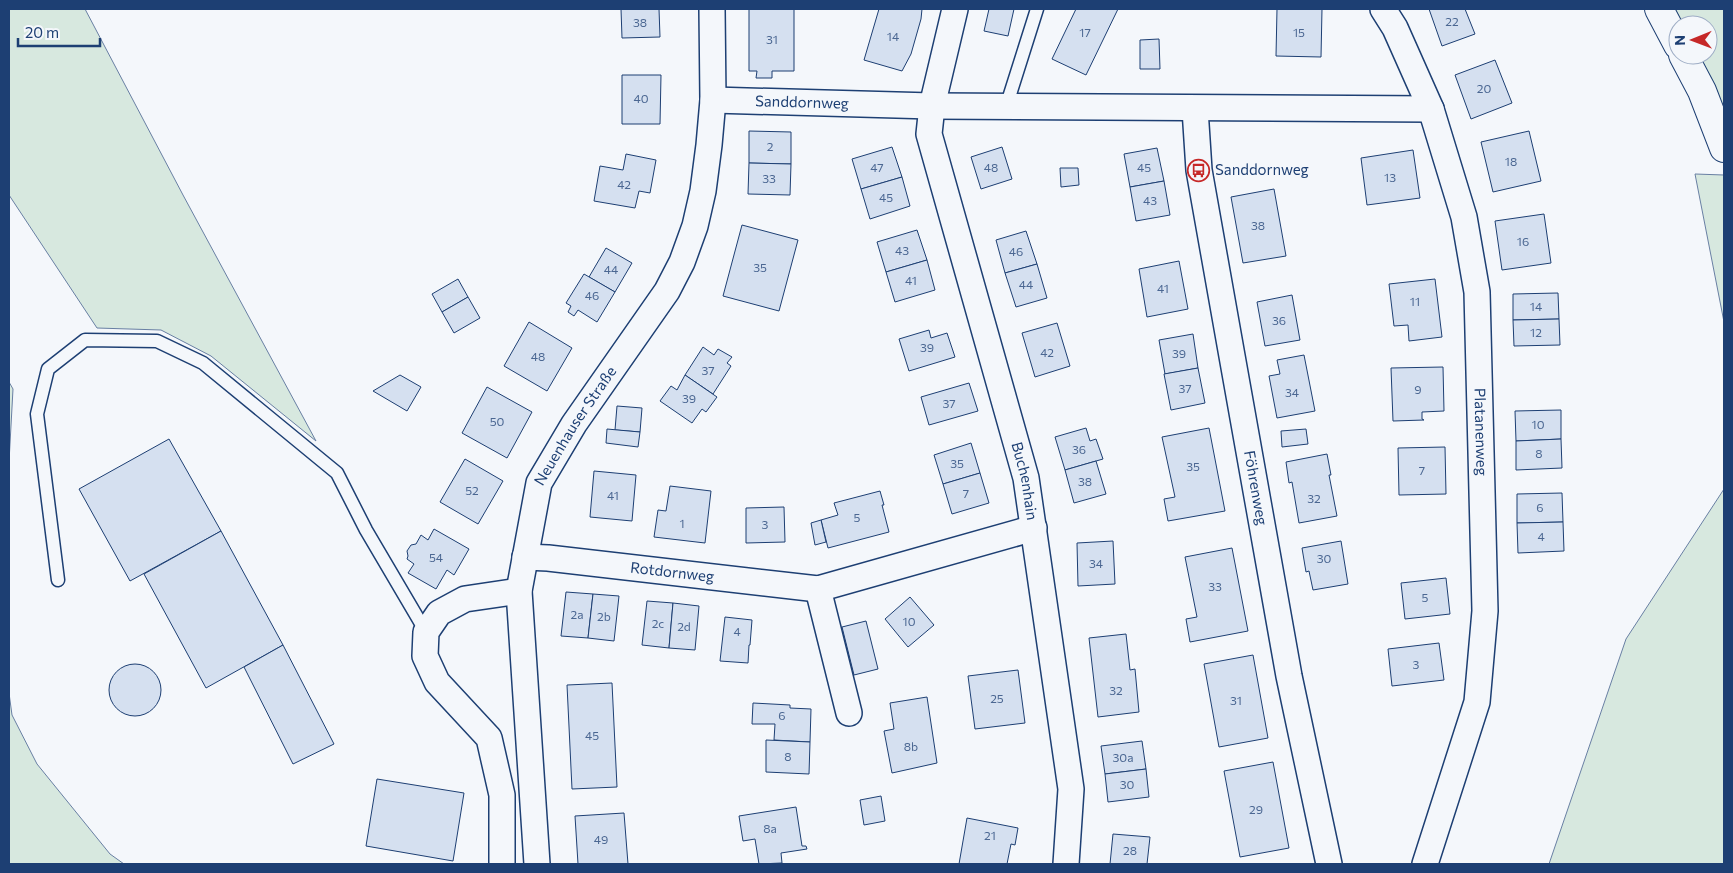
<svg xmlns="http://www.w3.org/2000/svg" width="1733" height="873" font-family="Commissioner,sans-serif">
<rect width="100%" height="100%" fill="#f4f7fb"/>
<g fill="#d7e8df" stroke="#687fa3">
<path d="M9,9H85L183,195L316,441L211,356L161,330L97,328L9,195Z"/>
<path d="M1659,9H1724V148L1683,55H1708V25H1678Z"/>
<path d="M1695,174L1724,175V322Z"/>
<path d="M9,382L13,389L9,462Z"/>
<path d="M1724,489V864H1549L1626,639Z"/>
<path d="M9,693L12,715L37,764L110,854L124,864H9Z"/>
</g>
<g fill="#d5e0f0" stroke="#1d3f73">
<path d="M621,9H659L660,37L622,38Z"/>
<path d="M749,9H794V71H772V78H756L757,71H749Z"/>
<path d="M879,9H922L921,19L911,54L902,71L864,60Z"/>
<path d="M989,9H1014L1008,36L984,31Z"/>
<path d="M1076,9H1118L1086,75L1052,59Z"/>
<path d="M1277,9H1322L1321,57L1276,56Z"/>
<path d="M1429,9H1465L1475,34L1442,46Z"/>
<path d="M1159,39L1160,69H1140V40Z"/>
<path d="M1495,60L1512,103L1471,119L1455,75Z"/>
<path d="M622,75H661L660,124H622Z"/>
<path d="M749,131L791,132V164L749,163Z"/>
<path d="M1529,131L1541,181L1493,192L1481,142Z"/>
<path d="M892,147L902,177L861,189L852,159Z"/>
<path d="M1002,147L1012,179L981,189L971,157Z"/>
<path d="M1157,148L1164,181L1130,187L1124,154Z"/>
<path d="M1413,150L1420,198L1367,205L1361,158Z"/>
<path d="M626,154L656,160L650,193L639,191L635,208L594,201L600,166L623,170Z"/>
<path d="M749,163L791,164L790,195L748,194Z"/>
<path d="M1060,168H1078L1079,185L1061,187Z"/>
<path d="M902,177L910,206L870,219L861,189Z"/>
<path d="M1164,181L1170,215L1136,221L1130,187Z"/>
<path d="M1274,189L1286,256L1243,263L1231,197Z"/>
<path d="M1544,214L1551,263L1502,270L1495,221Z"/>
<path d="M742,225L798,240L779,311L723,296Z"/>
<path d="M917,230L927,260L886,272L877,242Z"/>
<path d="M1026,231L1037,264L1005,273L996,240Z"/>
<path d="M606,248L632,263L615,292L589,277Z"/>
<path d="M927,260L935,290L895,302L886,272Z"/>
<path d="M1179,261L1188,309L1147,317L1139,269Z"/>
<path d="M1037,264L1047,298L1016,307L1005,273Z"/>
<path d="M584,274L615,292L597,322L578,310L574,316L568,312L571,306L566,303Z"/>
<path d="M458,279L468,297L442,312L432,294Z"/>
<path d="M1435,279L1442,337L1409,341L1408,325L1394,326L1389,284Z"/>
<path d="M1558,293L1559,319L1513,320V294Z"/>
<path d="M1292,295L1300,340L1265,346L1257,302Z"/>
<path d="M468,297L480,318L454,333L442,312Z"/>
<path d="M1559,319L1560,345L1514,346L1513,320Z"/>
<path d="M529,322L572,348L547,391L504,366Z"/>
<path d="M1057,323L1070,366L1035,377L1022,333Z"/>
<path d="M929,330L931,338L947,333L955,357L909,371L899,339Z"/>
<path d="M1193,334L1198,368L1165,374L1159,340Z"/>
<path d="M703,347L714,355L718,349L732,357L727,363L731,366L713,394L685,375Z"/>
<path d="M1304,355L1315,411L1277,418L1269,376L1280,374L1277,360Z"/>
<path d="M1443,367L1444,411L1422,412V419L1424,420L1393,421L1391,368Z"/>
<path d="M1198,368L1205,403L1171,410L1164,374Z"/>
<path d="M400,375L421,387L407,411L373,391Z"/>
<path d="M685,375L717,397L706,412L702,409L692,423L660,401L671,386L677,390Z"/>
<path d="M969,383L978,411L929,425L921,397Z"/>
<path d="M487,387L532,412L507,458L462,433Z"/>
<path d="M617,406L642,408L640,432L615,430Z"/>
<path d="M1561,410V439L1516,441L1515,411Z"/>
<path d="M1086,428L1090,441L1096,439L1103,459L1065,470L1055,437Z"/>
<path d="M1209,428L1225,511L1168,521L1164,499L1175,497L1162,437Z"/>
<path d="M607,429L640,432L638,447L606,443Z"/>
<path d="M1306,429L1308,444L1282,447L1281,431Z"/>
<path d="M169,439L221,531L130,581L79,489Z"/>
<path d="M1561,439L1562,468L1516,470V441Z"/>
<path d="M971,443L980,473L943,484L934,455Z"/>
<path d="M1445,447L1446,494L1399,495L1398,448Z"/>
<path d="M1327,454L1331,475H1329L1337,516L1299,523L1292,482L1289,483L1286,462Z"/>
<path d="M465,459L503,481L478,524L440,502Z"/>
<path d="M1096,461L1106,494L1074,503L1065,470Z"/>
<path d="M594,471L636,475L632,521L590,517Z"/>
<path d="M980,473L989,503L952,514L943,484Z"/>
<path d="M670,486L711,491L705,543L654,537L658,510L666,511Z"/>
<path d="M880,491L884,505H882L889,532L828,548L821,520L838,515L834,503Z"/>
<path d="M1562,493L1563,522L1517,523V494Z"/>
<path d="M784,507L785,542L746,543V508Z"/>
<path d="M821,520L826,542L815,545L811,523Z"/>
<path d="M1563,522L1564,551L1518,553L1517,523Z"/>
<path d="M434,529L469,549L454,575L447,570L436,589L408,573L414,564L407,559L408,556L407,551L411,545L416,544L421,535L428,540Z"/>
<path d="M221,531L283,645L206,688L144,574Z"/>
<path d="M1113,541L1115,584L1078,586L1077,543Z"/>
<path d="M1341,541L1348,584L1313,590L1309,571L1306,572L1302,548Z"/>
<path d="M1232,548L1248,631L1190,642L1186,619L1197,617L1185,557Z"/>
<path d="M1446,578L1450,614L1405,619L1401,583Z"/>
<path d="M566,592L593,594L588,638L561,636Z"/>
<path d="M593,594L619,596L614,641L588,638Z"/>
<path d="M910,597L934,625L908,647L885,619Z"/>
<path d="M647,601L673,603L669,648L642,645Z"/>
<path d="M673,603L699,606L695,650L669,648Z"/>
<path d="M725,617L752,620L750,645H749L748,663L720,661Z"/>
<path d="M866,621L878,669L854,675L842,627Z"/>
<path d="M1126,634L1130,670L1135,669L1139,712L1098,717L1089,638Z"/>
<path d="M1439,643L1444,680L1392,686L1388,649Z"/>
<path d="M283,645L334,744L293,764L244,667Z"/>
<path d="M1253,655L1268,738L1219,747L1204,664Z"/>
<circle cx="135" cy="690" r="26"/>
<path d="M1018,670L1025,723L975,729L968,676Z"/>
<path d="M612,683L617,787L572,789L567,685Z"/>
<path d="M927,697L937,763L892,773L884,731L894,729L890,703Z"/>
<path d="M753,703L790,705V708L811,709L810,742L774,740L775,724H752Z"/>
<path d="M766,740L810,742L809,774L766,772Z"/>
<path d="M1142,741L1146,769L1105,774L1101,746Z"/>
<path d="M1273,762L1289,848L1240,857L1224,771Z"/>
<path d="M1146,769L1149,797L1108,802L1105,774Z"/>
<path d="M377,779L464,793L453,861L366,846Z"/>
<path d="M881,796L885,821L864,825L860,800Z"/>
<path d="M796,807L802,846H806L807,849L781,853L782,863L759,864L755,839L743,841L739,816Z"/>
<path d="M624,813L628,864H578L575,816Z"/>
<path d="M967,818L1018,828L1015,845L1011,844L1007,864H959Z"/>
<path d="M1113,834L1150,837L1147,864H1110Z"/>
</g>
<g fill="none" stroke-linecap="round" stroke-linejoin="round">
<defs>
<g id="service">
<path d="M1006,107L1037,9"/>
<path d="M58,580L37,414L48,369L85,340L157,341L203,363L337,473L366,530L426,632"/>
</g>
<g id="minor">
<path id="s1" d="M955,9L932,106L929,134L1026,478L1071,789L1066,864"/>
<path id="s2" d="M1383,9L1395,28L1431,109L1464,217L1477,292L1485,611L1477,702L1425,864"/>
<path id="s3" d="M713,100L932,106L1431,109"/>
<path id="s4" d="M1195,109L1199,170L1232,356L1289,676L1329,864"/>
<path id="s5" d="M525,557L548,558L818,589L1034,528"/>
<path d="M818,589L849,713"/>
<path d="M502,864V795L489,738L437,682L425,656L426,632L439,613L465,599L519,591"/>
<path id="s6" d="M537,864L519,591L539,483L574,424L667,291L682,262L695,226L703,191L709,145L713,100L712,9"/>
</g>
<g id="secondary">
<path d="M1659,9L1678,45"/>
<path d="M1683,55L1702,91L1724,148"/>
</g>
</defs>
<use href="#service" stroke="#1d3f73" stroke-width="15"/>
<use href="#minor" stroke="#1d3f73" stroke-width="28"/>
<use href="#secondary" stroke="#1d3f73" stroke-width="30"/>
<use href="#service" stroke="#f4f7fb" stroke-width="12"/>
<use href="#minor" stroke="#f4f7fb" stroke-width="25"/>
<use href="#secondary" stroke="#f4f7fb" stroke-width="28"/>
</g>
<defs>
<symbol id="bus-ring" viewBox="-11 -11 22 22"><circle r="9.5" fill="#f4f7fb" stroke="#c62828" stroke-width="1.5"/><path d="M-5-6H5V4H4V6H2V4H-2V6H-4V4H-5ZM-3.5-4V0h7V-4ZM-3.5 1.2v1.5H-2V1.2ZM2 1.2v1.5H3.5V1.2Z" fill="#c62828"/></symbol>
</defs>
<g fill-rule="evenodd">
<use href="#bus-ring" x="1186" y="158" width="25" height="25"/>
</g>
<g text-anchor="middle" stroke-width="4" stroke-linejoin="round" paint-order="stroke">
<g font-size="12" fill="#4b6792">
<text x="1452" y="26">22</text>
<text x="640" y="27">38</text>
<text x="1085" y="37">17</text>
<text x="1299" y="37">15</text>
<text x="893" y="41">14</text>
<text x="772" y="44">31</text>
<text x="1484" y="93">20</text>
<text x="641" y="103">40</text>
<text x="770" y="151">2</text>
<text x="1511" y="166">18</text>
<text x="877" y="172">47</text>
<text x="991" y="172">48</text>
<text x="1144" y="172">45</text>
<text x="1390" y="182">13</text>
<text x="769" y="183">33</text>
<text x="624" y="189">42</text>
<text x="886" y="202">45</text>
<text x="1150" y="205">43</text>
<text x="1258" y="230">38</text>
<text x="1523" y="246">16</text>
<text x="902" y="255">43</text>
<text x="1016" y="256">46</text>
<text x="760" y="272">35</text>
<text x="611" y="274">44</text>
<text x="911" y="285">41</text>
<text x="1026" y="289">44</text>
<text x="1163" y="293">41</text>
<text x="592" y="300">46</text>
<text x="1415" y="306">11</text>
<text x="1536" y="311">14</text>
<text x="1279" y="325">36</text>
<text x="1536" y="337">12</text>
<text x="927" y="352">39</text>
<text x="1047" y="357">42</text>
<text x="1179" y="358">39</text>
<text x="538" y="361">48</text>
<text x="708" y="375">37</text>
<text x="1185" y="393">37</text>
<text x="1418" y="394">9</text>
<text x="1292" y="397">34</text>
<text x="689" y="403">39</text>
<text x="949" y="408">37</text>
<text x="497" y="426">50</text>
<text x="1538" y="429">10</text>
<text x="1079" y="454">36</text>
<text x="1539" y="458">8</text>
<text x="957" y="468">35</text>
<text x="1193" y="471">35</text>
<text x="1422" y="475">7</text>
<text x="1085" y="486">38</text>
<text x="472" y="495">52</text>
<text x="966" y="498">7</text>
<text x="613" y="500">41</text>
<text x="1314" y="503">32</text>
<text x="1540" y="512">6</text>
<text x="857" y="522">5</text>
<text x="682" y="528">1</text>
<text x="765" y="529">3</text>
<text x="1541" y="541">4</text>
<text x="436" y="562">54</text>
<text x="1324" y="563">30</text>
<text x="1096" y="568">34</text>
<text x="1215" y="591">33</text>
<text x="1425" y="602">5</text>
<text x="577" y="619">2a</text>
<text x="604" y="621">2b</text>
<text x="909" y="626">10</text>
<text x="658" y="628">2c</text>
<text x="684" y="631">2d</text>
<text x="737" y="636">4</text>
<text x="1416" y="669">3</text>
<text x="1116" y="695">32</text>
<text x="997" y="703">25</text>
<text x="1236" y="705">31</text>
<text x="782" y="720">6</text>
<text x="592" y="740">45</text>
<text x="911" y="751">8b</text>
<text x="788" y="761">8</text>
<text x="1123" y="762">30a</text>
<text x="1127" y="789">30</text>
<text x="1256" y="814">29</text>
<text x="770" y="833">8a</text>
<text x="990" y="840">21</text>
<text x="601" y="844">49</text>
<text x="1130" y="855">28</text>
</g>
<g font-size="15" fill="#1d3f73" stroke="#f4f7fb">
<text dy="5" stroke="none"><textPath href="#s3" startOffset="89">Sanddornweg</textPath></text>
<text dy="5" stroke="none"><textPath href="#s6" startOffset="451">Neuenhauser Straße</textPath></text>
<text dy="5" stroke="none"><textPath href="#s2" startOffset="440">Platanenweg</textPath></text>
<text dy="5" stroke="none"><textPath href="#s1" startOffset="488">Buchenhain</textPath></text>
<text dy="5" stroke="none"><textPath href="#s4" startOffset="384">Föhrenweg</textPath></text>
<text dy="5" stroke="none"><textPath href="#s5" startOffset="148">Rotdornweg</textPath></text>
</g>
<g font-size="15" fill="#1d3f73" stroke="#f4f7fb" text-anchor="start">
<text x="1215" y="175">Sanddornweg</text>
</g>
</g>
<rect width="1733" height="873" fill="none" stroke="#1d3f73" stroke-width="20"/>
<g transform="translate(1693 40) rotate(269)"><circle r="24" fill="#f4f7fb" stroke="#9eadc5"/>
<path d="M0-4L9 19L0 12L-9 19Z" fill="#c62828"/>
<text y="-8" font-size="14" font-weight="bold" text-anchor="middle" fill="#1d3f73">N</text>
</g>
<path d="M18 38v8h82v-8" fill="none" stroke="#1d3f73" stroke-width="2.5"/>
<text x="25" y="38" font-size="15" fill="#1d3f73" stroke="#f4f7fb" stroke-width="4" paint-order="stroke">20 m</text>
</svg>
